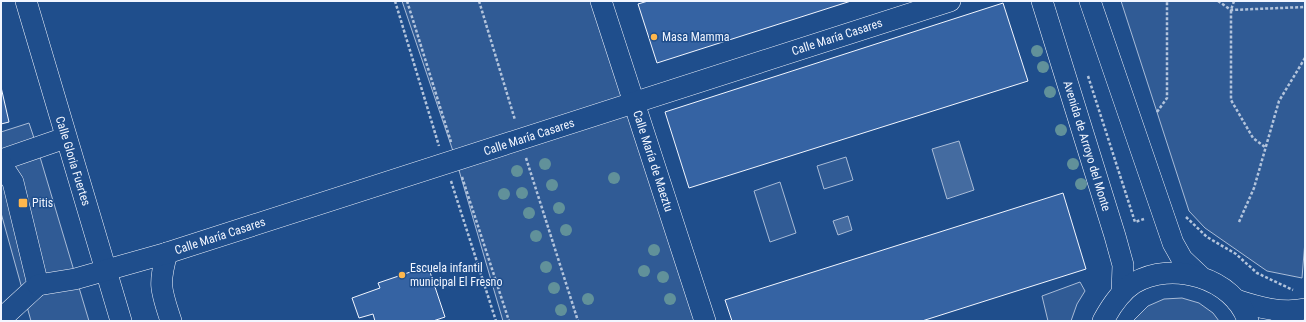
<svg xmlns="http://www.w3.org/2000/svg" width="1306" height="322" font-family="'Roboto Condensed',sans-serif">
<rect width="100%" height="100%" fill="#1f4e8c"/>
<g fill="#305b95" stroke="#a8bbd7">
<path d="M402,1H601L705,321H503L456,160Z"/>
<path d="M1121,1H1305V241L1302,278L1267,271L1205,228L1189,211Z"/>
<path d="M29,123L37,147L89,321H31L1,213V132Z"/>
<path d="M846,157L853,180L824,189L817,166Z"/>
<path d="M780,182L796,233L770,242L754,191Z"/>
<path d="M1080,282L1085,291L1077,304L1071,321H1048L1042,296Z"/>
<path d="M1182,298L1199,303L1213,313L1219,321H1133L1148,306L1164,299Z"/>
</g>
<g fill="#446ba0" stroke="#a8bbd7">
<path d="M959,141L974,190L947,199L932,149Z"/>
<path d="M848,216L852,230L838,235L833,221Z"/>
</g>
<g fill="#3563a3" stroke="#f2f6ff">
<path d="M648,1H851L657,63L638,4Z"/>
<path d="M1003,3L1028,81L689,188L665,112Z"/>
<path d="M1,87L9,122L1,124Z"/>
<path d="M1063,193L1086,269L922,321H732L725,300Z"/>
<path d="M428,266L445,317L433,321H375L373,314L359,318L352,298L380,288L378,283Z"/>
</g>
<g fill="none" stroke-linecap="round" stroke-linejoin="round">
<defs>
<g id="minor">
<path d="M26,1L121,321"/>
<path d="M601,1L705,321"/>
<path d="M1042,1L1115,236L1123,265L1122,293"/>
<path d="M1090,1L1173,243L1182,259L1200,276"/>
<path d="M1,160L65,138"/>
<path d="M1,164L13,182L38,285L1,319"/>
<path d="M167,253C158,285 161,290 171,321"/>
<path d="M38,285L75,279L167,253L950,1"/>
<path d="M1236,300C1257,307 1282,314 1305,309"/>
<path d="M1103,321C1111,306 1120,292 1134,283C1172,260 1234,278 1248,321"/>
</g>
</defs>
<use href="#minor" stroke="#f2f6ff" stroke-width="22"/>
<g stroke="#b3c4dc" stroke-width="2.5" stroke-dasharray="3 2" stroke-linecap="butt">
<path d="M395,1L439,146"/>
<path d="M407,1L451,142"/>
<path d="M479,1L515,120"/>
<path d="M1218,1L1231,10L1305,7"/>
<path d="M1234,1L1231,10V100L1253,138L1265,147"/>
<path d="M1088,76L1135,222L1144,219"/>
<path d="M1157,112L1167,98V1"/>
<path d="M526,158L578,321"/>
<path d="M462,177L509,321"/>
<path d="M451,181L496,321"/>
<path d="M1186,217L1207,237L1236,254L1257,273L1293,290"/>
<path d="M1239,222L1254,188L1279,101L1305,58"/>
</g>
<use href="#minor" stroke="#1f4e8c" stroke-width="21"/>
</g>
<g fill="#61919a">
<circle cx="1037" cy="51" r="6"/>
<circle cx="1043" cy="67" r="6"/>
<circle cx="1050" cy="92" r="6"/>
<circle cx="1061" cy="130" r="6"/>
<circle cx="545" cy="164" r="6"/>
<circle cx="1073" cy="164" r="6"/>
<circle cx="517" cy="171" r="6"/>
<circle cx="614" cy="178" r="6"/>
<circle cx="1081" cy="184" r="6"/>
<circle cx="552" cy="185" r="6"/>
<circle cx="522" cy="193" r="6"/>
<circle cx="504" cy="194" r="6"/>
<circle cx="559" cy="208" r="6"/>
<circle cx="529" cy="213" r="6"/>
<circle cx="566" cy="230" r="6"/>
<circle cx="536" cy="236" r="6"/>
<circle cx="654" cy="250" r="6"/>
<circle cx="546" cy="267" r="6"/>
<circle cx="644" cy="271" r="6"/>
<circle cx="663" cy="277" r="6"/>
<circle cx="554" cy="288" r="6"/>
<circle cx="588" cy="299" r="6"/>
<circle cx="670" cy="299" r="6"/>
<circle cx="561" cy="310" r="6"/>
</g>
<g fill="#ffb74d" stroke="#1f4e8c" stroke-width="1.5">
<circle cx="654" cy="37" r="4"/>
<rect x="18" y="198" width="10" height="10" rx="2"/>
<circle cx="402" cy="275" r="4"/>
</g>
<g text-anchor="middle" stroke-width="3" stroke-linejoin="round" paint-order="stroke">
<g font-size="12" fill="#f2f6ff" stroke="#1f4e8c" text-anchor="start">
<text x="662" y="41">Masa Mamma</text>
<text x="32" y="207">Pitis</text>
<text x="410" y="272">Escuela infantil<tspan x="410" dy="14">municipal El Fresno</tspan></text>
</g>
<g font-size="12" fill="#f2f6ff" stroke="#1f4e8c">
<text transform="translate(837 37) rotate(-18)" y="4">Calle María Casares</text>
<text transform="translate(529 137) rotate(-18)" y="4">Calle María Casares</text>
<text transform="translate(1087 146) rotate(73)" y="4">Avenida de Arroyo del Monte</text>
<text transform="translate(73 161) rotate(73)" y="4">Calle Gloria Fuertes</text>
<text transform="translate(653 161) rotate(72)" y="4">Calle María de Maeztu</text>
<text transform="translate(220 236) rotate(-18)" y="4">Calle María Casares</text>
</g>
</g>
<rect width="1306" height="322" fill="none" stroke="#f2f6ff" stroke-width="4"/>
</svg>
